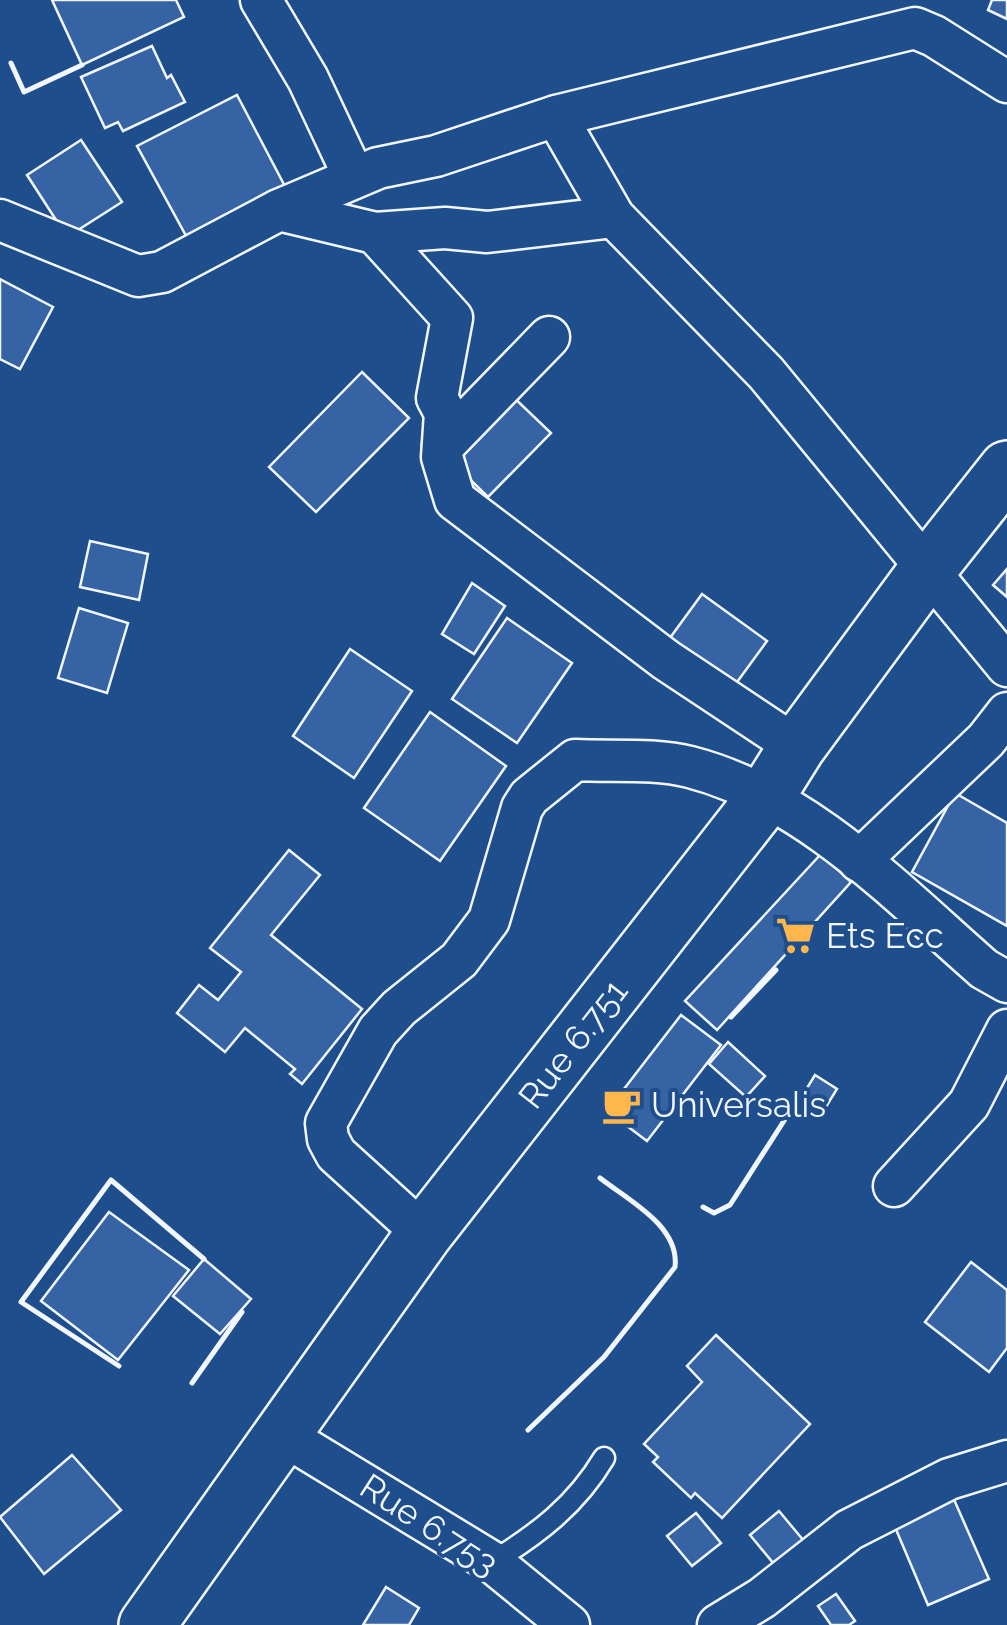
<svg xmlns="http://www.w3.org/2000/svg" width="1007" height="1625" font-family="Raleway,sans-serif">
<rect width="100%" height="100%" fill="#1f4e8c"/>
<g fill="#3563a3" stroke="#f2f6ff" stroke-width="2.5">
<path d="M52,0H176L184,17L82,65Z"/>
<path d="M992,0H1007V19L988,10Z"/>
<path d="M152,46L167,78L171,75L185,102L123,131L118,122L105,128L81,77Z"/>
<path d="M237,95L289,194L190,243L137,146Z"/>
<path d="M81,140L122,202L67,237L27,175Z"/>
<path d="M0,279L53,307L20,369L0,359Z"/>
<path d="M362,372L409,418L316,512L269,467Z"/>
<path d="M508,392L551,433L488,497L447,457Z"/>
<path d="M90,541L148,554L139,600L80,587Z"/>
<path d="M1007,569V597L993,585Z"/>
<path d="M472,583L505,606L474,654L442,634Z"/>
<path d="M702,594L767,641L732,689L667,642Z"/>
<path d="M79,608L128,623L107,693L58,678Z"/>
<path d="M507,618L572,663L517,743L452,699Z"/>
<path d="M350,649L412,691L354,778L293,736Z"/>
<path d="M430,712L506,766L440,861L364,808Z"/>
<path d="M955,793L1007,823V926L912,872Z"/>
<path d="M289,850L320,875L271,935L362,1009L302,1084L290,1074L295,1069L245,1028L225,1052L177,1013L199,985L218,1000L241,972L210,948Z"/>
<path d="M821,854L851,882L717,1030L685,1001Z"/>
<path d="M681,1015L721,1045L647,1141L607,1111Z"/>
<path d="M728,1042L765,1076L746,1097L709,1064Z"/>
<path d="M815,1075L837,1089L821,1115L799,1101Z"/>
<path d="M109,1212L189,1270L118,1360L41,1301Z"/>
<path d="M204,1259L251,1299L220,1334L173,1296Z"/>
<path d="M971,1262L1007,1290V1348L989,1372L925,1322Z"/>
<path d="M716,1335L810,1424L722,1518L695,1493L691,1498L653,1462L658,1457L644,1444L702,1382L687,1366Z"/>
<path d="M72,1455L121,1510L44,1574L0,1517Z"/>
<path d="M952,1495L989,1579L928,1605L892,1520Z"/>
<path d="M779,1511L804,1541L774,1564L750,1535Z"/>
<path d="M696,1513L721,1543L692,1566L667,1536Z"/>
<path d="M386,1587L419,1608L409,1625H363Z"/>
<path d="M836,1594L855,1621L849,1625H831L818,1606Z"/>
</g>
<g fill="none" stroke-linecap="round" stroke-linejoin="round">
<defs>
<path id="service" d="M492,1562C538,1534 576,1505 604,1458"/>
<g id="minor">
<path d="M261,0L308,79L354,177"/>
<path d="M556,116L614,217L766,373L1007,666"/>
<path d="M279,210L378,168L436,156L556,116L915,28L934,36L1007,82"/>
<path d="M0,220L138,276L162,272L279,210L375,233L445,228L487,232L614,217"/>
<path d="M375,233L452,318L437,398L445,413L442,457L455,500L666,660L797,747"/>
<path d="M443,446L549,337"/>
<path d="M859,861L986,740L1007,713"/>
<path d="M894,1186L969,1104L1007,1030"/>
<path d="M424,1234L336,1154L328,1139L326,1123L378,1031L399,1008L459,960L489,920L522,808L529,797L575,760C612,762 654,758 690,767C806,797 896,892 984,969L1007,982"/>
<path d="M283,1435L492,1562L569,1625"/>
<path d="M718,1625L762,1598L849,1530L949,1479L1007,1461"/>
</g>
<path id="primary" d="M147,1625L424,1234L767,795L797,747L928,569L1007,469"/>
</defs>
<use href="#service" stroke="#f2f6ff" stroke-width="25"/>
<use href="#minor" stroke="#f2f6ff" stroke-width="45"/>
<use href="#primary" stroke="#f2f6ff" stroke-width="60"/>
<use href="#service" stroke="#1f4e8c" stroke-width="20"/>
<use href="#minor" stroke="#1f4e8c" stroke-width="40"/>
<use href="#primary" stroke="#1f4e8c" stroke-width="55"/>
<g stroke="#f2f6ff" stroke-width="5">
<path d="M11,63L24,92L82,65"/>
<path d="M731,1017L776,970"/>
<path d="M703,1207L714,1213L730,1205L789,1113"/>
<path d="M119,1366L21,1302L111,1180L204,1259"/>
<path d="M192,1383L242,1312"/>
<path d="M528,1430L604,1357L675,1267C680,1226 628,1200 600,1178"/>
</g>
</g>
<defs>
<symbol id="supermarket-bare" viewBox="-9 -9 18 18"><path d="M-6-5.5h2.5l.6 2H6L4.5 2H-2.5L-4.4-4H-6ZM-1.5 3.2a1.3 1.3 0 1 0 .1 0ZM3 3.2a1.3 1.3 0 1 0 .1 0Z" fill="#ffb74d" stroke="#1f4e8c" stroke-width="2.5" paint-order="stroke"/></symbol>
<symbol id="cafe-bare" viewBox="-9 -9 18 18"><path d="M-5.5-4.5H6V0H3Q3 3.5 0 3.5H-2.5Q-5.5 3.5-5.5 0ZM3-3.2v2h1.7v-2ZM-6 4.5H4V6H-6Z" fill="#ffb74d" stroke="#1f4e8c" stroke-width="2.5" paint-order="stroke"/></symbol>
</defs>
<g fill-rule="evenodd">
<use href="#supermarket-bare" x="768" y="908" width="55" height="55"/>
<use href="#cafe-bare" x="594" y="1078" width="55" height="55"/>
</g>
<g text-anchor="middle" stroke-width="8" stroke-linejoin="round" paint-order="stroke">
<g font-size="35" fill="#f2f6ff" stroke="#1f4e8c" text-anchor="start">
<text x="826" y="948">Ets Ecc</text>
<text x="651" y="1117">Universalis</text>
</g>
<g font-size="35" fill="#f2f6ff" stroke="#1f4e8c">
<text transform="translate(573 1044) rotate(-52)" y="12">Rue 6.751</text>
<text transform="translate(429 1525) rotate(33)" y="12">Rue 6.753</text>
</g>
</g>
</svg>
